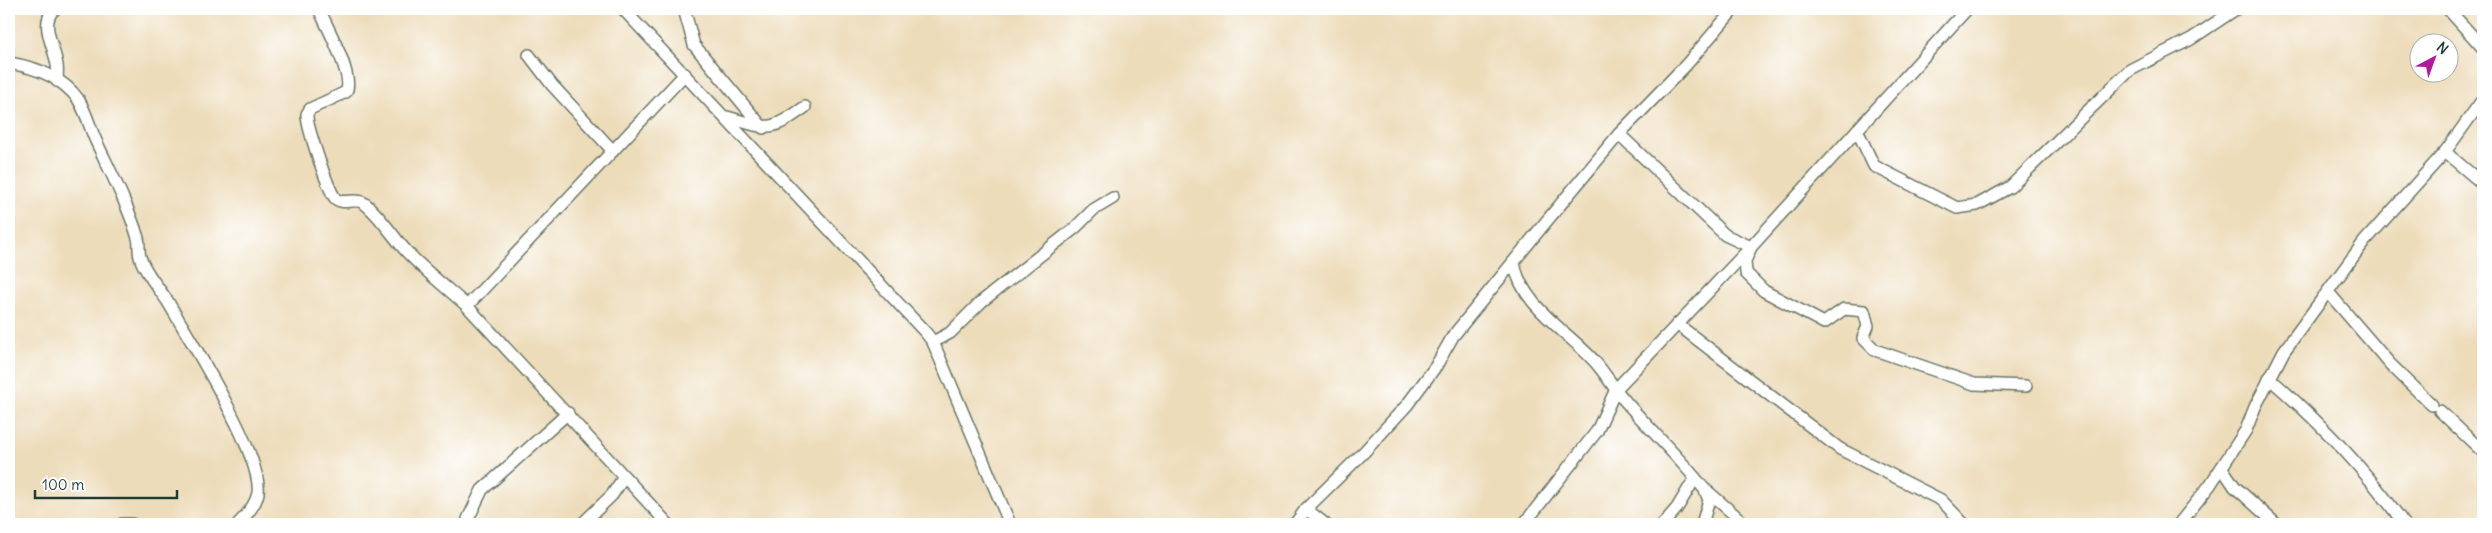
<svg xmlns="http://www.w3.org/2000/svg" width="2492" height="533" font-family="Delius,sans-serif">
<rect width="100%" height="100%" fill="#fff"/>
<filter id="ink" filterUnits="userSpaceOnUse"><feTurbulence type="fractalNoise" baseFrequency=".02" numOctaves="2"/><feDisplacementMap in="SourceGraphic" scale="10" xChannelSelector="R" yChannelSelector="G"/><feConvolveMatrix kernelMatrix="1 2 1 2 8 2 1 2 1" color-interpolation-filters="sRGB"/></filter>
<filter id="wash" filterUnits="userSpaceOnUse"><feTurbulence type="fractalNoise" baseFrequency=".0096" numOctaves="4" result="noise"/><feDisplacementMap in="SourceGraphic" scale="20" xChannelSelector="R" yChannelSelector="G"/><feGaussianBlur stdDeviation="1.12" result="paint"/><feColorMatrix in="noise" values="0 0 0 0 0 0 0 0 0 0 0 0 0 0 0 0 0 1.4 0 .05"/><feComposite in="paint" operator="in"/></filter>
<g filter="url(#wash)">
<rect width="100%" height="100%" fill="#eddcba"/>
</g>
<g filter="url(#ink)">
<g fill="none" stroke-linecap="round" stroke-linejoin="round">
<defs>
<g id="street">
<path d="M55,9C38,22 55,48 57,65C58,70 57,76 57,81"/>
<path d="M319,9C326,25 355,77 346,92L310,109L307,114C306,125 328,189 335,198C342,206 355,197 364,203C379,214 394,238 407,252C425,271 447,288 467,306"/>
<path d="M623,9L926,333L933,342L1010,524"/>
<path d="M684,9L694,45L763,128"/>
<path d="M2448,9L2483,48"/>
<path d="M529,55L552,85L613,151"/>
<path d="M9,63C34,67 62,77 78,99C86,111 90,128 96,141C111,173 128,205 138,238C140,245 138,251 140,257C145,273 159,288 168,302C189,338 263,455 258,493C256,505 246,516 238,524"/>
<path d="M727,117C768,129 769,133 805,107"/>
<path d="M1857,130L1874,166L1957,208L1977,205L2010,187L2130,70L2191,39L2236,9"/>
<path d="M1619,134L1725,235L1751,247L1745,261L1746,273L1764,291L1824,323L1844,309L1864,311L1868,326L1863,338L1875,350L1974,384L2026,386"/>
<path d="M2445,152L2483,184"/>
<path d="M1514,263C1522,307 1568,331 1596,363C1607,376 1615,390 1626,402C1652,432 1681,459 1705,490L1709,500L1702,524"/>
<path d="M2328,292L2390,364L2432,405"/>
<path d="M1677,324L1840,449L1941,500L1964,524"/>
<path d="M933,342L950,333L981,302L1075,228L1093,210L1113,198"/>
<path d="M2269,378C2319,421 2366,470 2404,524"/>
<path d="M2440,411L2483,452"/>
<path d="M2222,468L2235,487L2276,524"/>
<path d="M1706,490L1745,524"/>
<path d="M1306,509L1325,524"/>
<path d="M468,519L482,490L568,413"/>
<path d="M122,524H132"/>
<path d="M582,524L612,495L624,477"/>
<path d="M668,524L467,306L685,74"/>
<path d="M1295,524L1306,509L1364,452L1407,405L1436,366L1453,336L1545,223L1619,134L1686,65L1734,9"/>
<path d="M1524,524L1597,431L1616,389L1751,247L1967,9"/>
<path d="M1663,524L1677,508L1695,478"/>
<path d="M2179,524L2210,485L2246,430L2255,407L2284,351L2364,242L2445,152L2483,99"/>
</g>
</defs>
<use href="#street" stroke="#677563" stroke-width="14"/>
<use href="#street" stroke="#fff" stroke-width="11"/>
</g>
</g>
<rect width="2492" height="533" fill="none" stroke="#fff" stroke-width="30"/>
<g transform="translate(2434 58) rotate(41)"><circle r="24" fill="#ffffff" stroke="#a5b1ae"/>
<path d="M0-4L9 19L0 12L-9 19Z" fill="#b5179e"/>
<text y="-8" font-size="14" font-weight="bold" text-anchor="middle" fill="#1f3d34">N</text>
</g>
<path d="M35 490v8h142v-8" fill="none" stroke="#1f3d34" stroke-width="2.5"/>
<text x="42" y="490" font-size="15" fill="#1f3d34" stroke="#ffffff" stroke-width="4" paint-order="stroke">100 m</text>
</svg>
